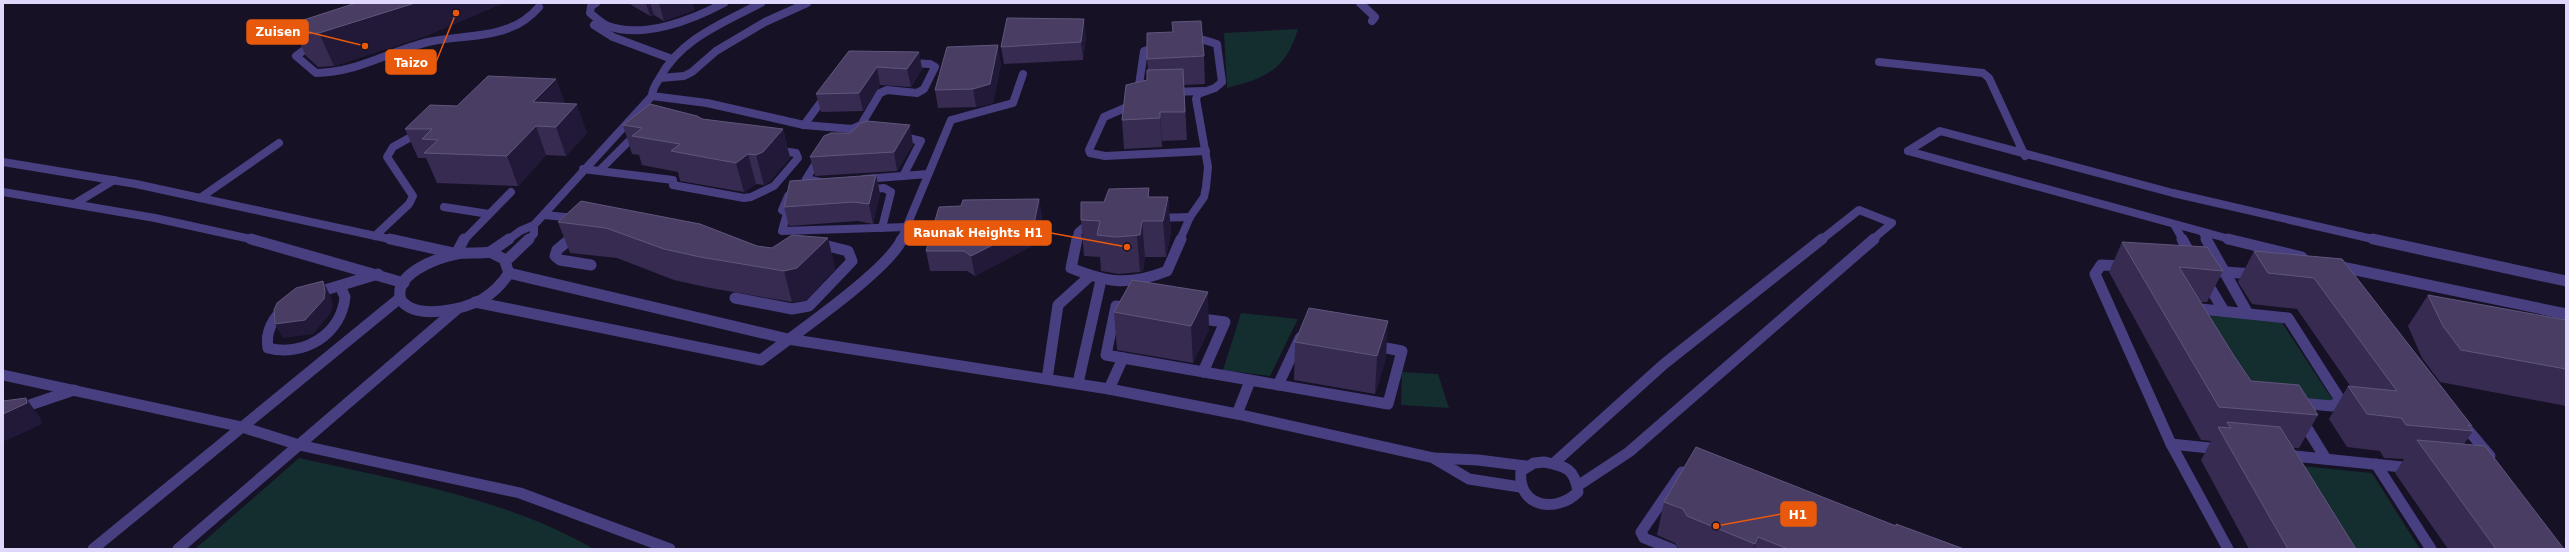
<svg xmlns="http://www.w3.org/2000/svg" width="2569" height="552" font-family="'DejaVu Sans',sans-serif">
<rect width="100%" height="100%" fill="#161125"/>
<g fill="#142d2f">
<path d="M1298,29C1286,70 1266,78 1227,88L1224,33Z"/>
<path d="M1241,313L1298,319L1270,376L1223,370Z"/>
<path d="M2199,315L2281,321L2334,402L2242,392Z"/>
<path d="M1402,372L1438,374L1449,408L1401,405Z"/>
<path d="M299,458C400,481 503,497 594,549H195Z"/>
<path d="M2291,465L2372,473L2420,549H2344Z"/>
</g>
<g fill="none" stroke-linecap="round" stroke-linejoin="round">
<g stroke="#483f81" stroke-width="8">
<path d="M1879,62L1983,73L1989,78L2025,156"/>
<path d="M200,198L279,143"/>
<path d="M444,207L489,214"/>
<path d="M464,240L511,192"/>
</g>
<g stroke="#483f81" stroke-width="11">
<path d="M456,254L464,239"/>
<path d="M3,414L74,390"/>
</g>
<g stroke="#483f81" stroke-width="8">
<path d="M596,3L591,6L590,13C595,17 601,23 608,26C644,39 692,20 724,3"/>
<path d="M1360,3L1375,17L1372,21"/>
<path d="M594,25L613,37L672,59"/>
<path d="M314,43L296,56L316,73C357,73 389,51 428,42C455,36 483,38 509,28C521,24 531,16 539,7"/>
<path d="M1160,46L1144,51L1139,85L1142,93L1134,104L1104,117L1089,150L1090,153L1105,156L1206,151"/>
<path d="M660,78L684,76L692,72L716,51L765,22L807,3"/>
<path d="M1172,92L1203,91"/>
<path d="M652,96L707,103L804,125L826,95"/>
<path d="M804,125L852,129L861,125L880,93L887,90L917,93L924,89L935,67L930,64L908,63"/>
<path d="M900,136L921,141L903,176"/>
<path d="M1908,151L1940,131L2173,193L2377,240"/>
<path d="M1908,151L2233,240"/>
<path d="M819,158L806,179L820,182"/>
<path d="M3,162L136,184L394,240"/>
<path d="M583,169L673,180V185L744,198L751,197L774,186L798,158L796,153L775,150"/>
<path d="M600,170L638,132"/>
<path d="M864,179L928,174"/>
<path d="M866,190L884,188L891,192L882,228"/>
<path d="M3,192L155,218L255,240"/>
<path d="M796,194L788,196L782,210L787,213L782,231L907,227"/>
<path d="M76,203L114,180"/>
<path d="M544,215L576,218"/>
<path d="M1157,218L1190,217"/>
<path d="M2175,226L2183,240"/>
<path d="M2203,233L2207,240"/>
<path d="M375,236L409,204L413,196L387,157L393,147L420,132"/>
<path d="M508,240L520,231L534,225L652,96C652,90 655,85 659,79C680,39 723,23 761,3"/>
<path d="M528,240L534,234V225"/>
<path d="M569,240L576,234"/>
<path d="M901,240L951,120L1013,103L1023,74"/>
<path d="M1076,240L1078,232L1091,221"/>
<path d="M1180,240L1190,217L1204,197L1206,187L1208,167L1196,99L1198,94L1215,88L1222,82L1217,44L1204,40L1190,42"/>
<path d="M1821,240L1859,210L1892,223L1872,240"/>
</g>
<g stroke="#483f81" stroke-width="11">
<path d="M251,239L404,283"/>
<path d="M390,239L454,253"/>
<path d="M570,239L557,250L555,256L560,260L591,265"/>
<path d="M1077,239L1071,268C1108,283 1129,286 1167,271L1181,239"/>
<path d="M2182,239L2192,257"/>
<path d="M2206,239L2247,312"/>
<path d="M2228,239L2302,257"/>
<path d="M2373,239L2566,281"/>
<path d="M490,252L504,259L509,273C502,284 494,292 483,299C464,309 416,321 401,300C392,274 437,258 456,254C468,252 479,254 490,252Z"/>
<path d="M490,252L509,239"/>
<path d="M506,261L529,239"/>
<path d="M2125,266L2101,265L2095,274L2171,444L2228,549"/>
<path d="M2337,266L2566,314"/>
<path d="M2209,271L2255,274"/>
<path d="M509,273L788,339L1109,389L1237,414L1434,458L1478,460L1526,466"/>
<path d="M2206,281L2224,311"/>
<path d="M315,293L378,274"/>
<path d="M735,298L792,309L809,306L852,261L848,251L816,243"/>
<path d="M475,302L761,360C792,336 889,270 902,239"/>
<path d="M285,307C273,319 265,331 268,348C303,357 341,335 345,297L340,286"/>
<path d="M1130,308L1116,306L1106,355L1388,404L1402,351L1375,346"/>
<path d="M2191,308L2288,318L2339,398L2338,402L2332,406L2299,403"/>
<path d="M1195,318L1225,322L1203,372"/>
<path d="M3,375L242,427L299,445L520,493L670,549"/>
<path d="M1047,379L1058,305L1090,276"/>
<path d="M1078,383L1101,280"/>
<path d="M1278,385L1300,338"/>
<path d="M1109,389L1123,358"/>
<path d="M1237,414L1250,381"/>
<path d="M2302,420L2326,459"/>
<path d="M2463,424L2490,456"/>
<path d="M2171,444L2219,449"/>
<path d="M2285,455L2412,468"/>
<path d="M1435,459L1469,479L1520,487"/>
<path d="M1544,462C1566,466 1575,469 1578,492C1556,514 1517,507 1521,471L1534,463Z"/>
<path d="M1554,463L1664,364L1822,239"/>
<path d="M2376,464L2431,549"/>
<path d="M1579,485L1629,452L1874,239"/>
<path d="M93,549L400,298"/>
<path d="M178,549L457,309"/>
<path d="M1672,549L1644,538L1641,532L1682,472L1691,473"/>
</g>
</g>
<g fill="#372b52">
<path d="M356,3H503L428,35L334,66L318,67L306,56L291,24Z"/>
<path d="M628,3H692L694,10L664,21L654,15L650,16Z"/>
<path d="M1086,36L1083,60L1004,64L1001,47Z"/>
<path d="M849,51L919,52L922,69L911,87L880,85L863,111L821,112L816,94Z"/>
<path d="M1204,56L1205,84L1184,85L1187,140L1162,141V147L1124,149L1122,120L1147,80L1148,70L1147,59Z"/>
<path d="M1001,63L993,103L976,107L938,108L935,90Z"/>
<path d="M556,79L565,104L587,133L566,156L546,155L518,186L437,183L426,158H418L405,129L457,106Z"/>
<path d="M702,119L783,129L790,158L770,181L764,185L756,184L744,192L680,181L678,172L642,165L639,155L632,154L623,125Z"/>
<path d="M913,144L897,171L815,176L810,157Z"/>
<path d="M876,175L880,194L873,224L858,221L789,226L784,207Z"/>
<path d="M1149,188V197H1168L1171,233L1166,257H1145L1143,271L1140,272L1119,274L1101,271L1100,257L1084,256L1081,220L1104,202Z"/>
<path d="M1039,199L1042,218L1037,243L975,276L967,271H930L926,251L961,206Z"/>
<path d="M581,201L757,246L772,248L828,238L835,269L806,300L792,302L710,288L674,280L617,258L570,253L558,222Z"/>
<path d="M2122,242L2223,271L2207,302H2200L2234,356L2251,381L2318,415L2299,448H2293L2356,549H2249L2201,460L2211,441L2201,440L2109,272Z"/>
<path d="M2254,251L2342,259L2472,426L2470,428L2473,431L2464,444L2564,549H2448L2395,473L2404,459L2384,458L2380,451L2347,447L2329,419L2348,386L2351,387L2297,309L2252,304L2238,282Z"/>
<path d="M1132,280L1209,329L1193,363L1117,350L1114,312Z"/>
<path d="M2428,295L2566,320V406L2440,382L2422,358L2408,326Z"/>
<path d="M1295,342L1386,358L1375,394L1294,380Z"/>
<path d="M1664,502L1896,526L1964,549H1679L1675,543L1657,535Z"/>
</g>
<g fill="#221938">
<path d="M415,3H503L428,35L334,66L319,33Z"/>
<path d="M646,3H650L654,15L650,16Z"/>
<path d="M659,3H692L694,10L664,21Z"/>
<path d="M1084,19L1086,36L1083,60L1081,42Z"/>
<path d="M998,45L1001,63L993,103L976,107L973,89Z"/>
<path d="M919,52L922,69L911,87L907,69Z"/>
<path d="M877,67L880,85L863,111L859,93Z"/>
<path d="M556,79L566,107L533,102Z"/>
<path d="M577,104L587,133L566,156L556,127Z"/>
<path d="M1160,112L1162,141V147L1160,118Z"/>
<path d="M910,125L913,144L897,171L894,152Z"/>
<path d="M536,126L546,155L518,186L507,156Z"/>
<path d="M783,129L790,158L770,181L764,185L756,155Z"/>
<path d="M748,154L756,184L744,192L736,163Z"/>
<path d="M876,175L880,194L873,224L869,204Z"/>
<path d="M1168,197L1171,233L1166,257L1163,221Z"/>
<path d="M1039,199L1042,218L1037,243L975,276L971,256Z"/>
<path d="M1142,221L1145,257L1143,271L1140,272L1137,236Z"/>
<path d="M828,238L835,269L806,300L792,302L784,271Z"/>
<path d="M323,281L330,295L333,305L331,313L313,334L283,338L275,324Z"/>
<path d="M1208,292L1209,329L1193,363L1191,326Z"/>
<path d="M1388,321L1386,358L1375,394L1377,356Z"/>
<path d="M26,398L41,419L42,424L3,442V414Z"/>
<path d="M1758,537L1754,549H1753L1755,544Z"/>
</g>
<g fill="#493d64" stroke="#60567c">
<path d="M356,3H415L319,33L303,34L291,24Z"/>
<path d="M1007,18L1084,19L1081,42L1001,47Z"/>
<path d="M1201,21L1204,56L1147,59V33L1173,32L1172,22Z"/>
<path d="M998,45L990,84L973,89L935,90L947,47Z"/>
<path d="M849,51L919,52L907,69L877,67L859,93L816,94Z"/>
<path d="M1183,69L1185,112H1160V118L1122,120L1126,85L1147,80V70Z"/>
<path d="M488,76L556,79L533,102L577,104L556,127L536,126L507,156L424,153L438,140L422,139L432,129H405L430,105L457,106Z"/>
<path d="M650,104L697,116L702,119L783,129L763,152L756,155L748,154L736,163L671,151L680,144L632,136L642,128L623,125Z"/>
<path d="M867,121L910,125L894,152L810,157L824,136L831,133H850L861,123Z"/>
<path d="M876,175L869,204L853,202L784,207L790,181Z"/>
<path d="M1149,188L1148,197H1168L1163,221H1142L1140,235L1116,237L1097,235L1100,221L1081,220V202H1104L1109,189Z"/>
<path d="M1039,199L1034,224L971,256L964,251H926L939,207L961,206L963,200Z"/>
<path d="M581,201L700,224L757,246L772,248L792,235L828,238L797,268L784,271L700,257L664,249L606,228L558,222Z"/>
<path d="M2122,242L2207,247L2223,271L2179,267L2234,356L2251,381L2299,385L2318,415L2219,407Z"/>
<path d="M2254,251L2342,259L2472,426L2468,425L2473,431L2406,425L2401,418L2367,414L2348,386L2397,391L2314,278L2268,273Z"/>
<path d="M1132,280L1208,292L1191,326L1114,312Z"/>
<path d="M323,281L325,291L324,299L305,320L275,324L274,310L277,303L296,288Z"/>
<path d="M2428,295L2566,320V369L2461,350L2443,326Z"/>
<path d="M1309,308L1388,321L1377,356L1295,342Z"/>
<path d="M26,398L27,403L3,414V401Z"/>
<path d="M2227,422L2280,427L2356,549H2288L2218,427L2231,428Z"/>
<path d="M2417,440L2485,446L2564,549H2496Z"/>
<path d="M1696,447L1896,526V524L1964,549H1788L1758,537L1755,544L1687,516L1683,509L1664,502Z"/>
</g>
<path fill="none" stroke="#e8590c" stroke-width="1.5" d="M365 46L308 32M456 13L436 62M1127 247L1051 233M1716 526L1781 514"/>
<g fill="#e8590c" stroke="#161125" stroke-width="1.5">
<circle cx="365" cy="46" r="4"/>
<circle cx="456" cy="13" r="4"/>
<circle cx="1127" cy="247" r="4"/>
<circle cx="1716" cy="526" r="4"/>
</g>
<g fill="#e8590c" stroke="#e8590c" stroke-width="1.5">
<rect x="247" y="20" width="61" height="24" rx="4"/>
<rect x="386" y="50" width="50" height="24" rx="4"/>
<rect x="905" y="221" width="146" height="24" rx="4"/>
<rect x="1781" y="502" width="35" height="24" rx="4"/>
</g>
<g font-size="12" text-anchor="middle" font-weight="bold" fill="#fff">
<text x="278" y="36">Zuisen</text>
<text x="411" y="67">Taizo</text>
<text x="978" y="237">Raunak Heights H1</text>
<text x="1798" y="519">H1</text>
</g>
<rect width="2569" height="552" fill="none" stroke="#dfd7fc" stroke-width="8"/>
</svg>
